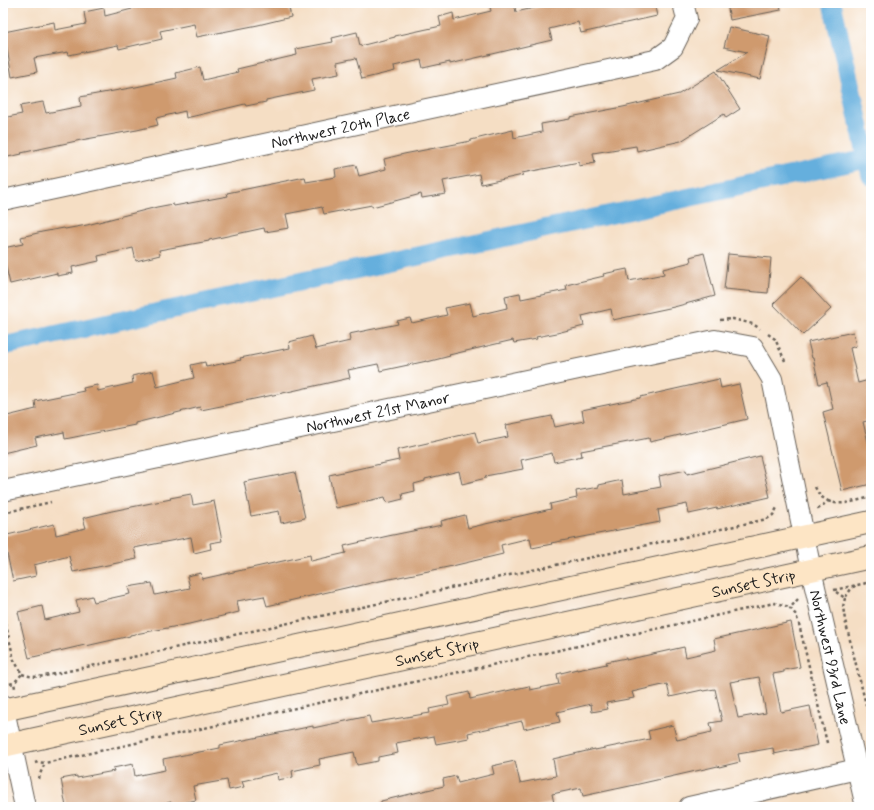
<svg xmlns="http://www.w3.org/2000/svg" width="874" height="810" font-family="Mynerve,sans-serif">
<rect width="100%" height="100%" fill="#fff"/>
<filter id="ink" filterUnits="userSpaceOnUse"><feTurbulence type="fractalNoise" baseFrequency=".025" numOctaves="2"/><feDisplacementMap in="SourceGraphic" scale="8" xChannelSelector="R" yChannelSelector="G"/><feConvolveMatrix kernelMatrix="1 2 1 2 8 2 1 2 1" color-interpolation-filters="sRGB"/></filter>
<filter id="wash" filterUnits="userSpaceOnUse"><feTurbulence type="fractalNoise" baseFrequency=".012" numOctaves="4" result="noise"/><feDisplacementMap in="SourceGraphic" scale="16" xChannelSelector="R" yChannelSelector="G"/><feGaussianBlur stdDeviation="0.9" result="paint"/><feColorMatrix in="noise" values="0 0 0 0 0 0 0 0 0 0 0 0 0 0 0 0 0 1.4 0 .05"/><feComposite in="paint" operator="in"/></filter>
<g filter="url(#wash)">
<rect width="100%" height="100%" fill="#f5dec4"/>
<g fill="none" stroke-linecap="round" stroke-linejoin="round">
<g stroke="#65afdd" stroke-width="19">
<path d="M832,3L871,176"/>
<path d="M3,346L871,158"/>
</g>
</g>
<g id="blocks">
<g fill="#cf9a6e" fill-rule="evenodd">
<path d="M130,3H288L291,17L258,25L197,37L194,24L160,31L162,39L119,49L118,45L69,55L68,52L34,58L37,72L12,77L4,32L54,22L55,30L86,24L84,12L104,8L105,16L132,9Z"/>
<path d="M489,3H514L516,12L556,3H654L657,16L581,33L578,22L549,29L552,40L450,64V62L423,68L421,60L394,66L395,71L362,79L356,58L337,62L339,74L312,79L314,90L266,100V102L246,106L245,104L186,118L185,111L156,118L158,125L137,130L81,140L21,153L22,154L3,158V118L22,114L20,106L43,102L46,113L81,106L80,97L136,87L177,78L176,73L200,67L203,80L238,72L237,69L297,55L296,49L333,42L332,38L357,32L360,46L395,37V36L441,26L439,17L453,13L454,20L491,11Z"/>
<path d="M727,3H780L781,10L730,20Z"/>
<path d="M729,27L770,36L760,79L718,70L747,52L724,47Z"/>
<path d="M716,71L740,109L726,118L724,114L681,141L637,151L636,146L593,153L595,163L579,166V162L522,173L523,175L481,184L479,174L443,181L446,194L422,198L421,194L372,207V205L324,214L322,207L286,214L289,228L265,232L264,228L209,240V241L159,250L160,255L136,261L133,248L98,256L99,261L72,267L73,273L57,276V273L10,284L3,254V248L23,244L21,237L42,232L64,228L65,229L87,225L157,207L173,204L174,206L228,196L227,193L261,186L305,177L306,182L336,177L335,169L356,165L359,176L386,169L384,159L404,154L471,141V140L513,130L514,138L542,132L541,124L570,119V117L623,107L679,94Z"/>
<path d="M704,253L715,296L674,307L613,320L611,309L582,316L584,326L557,333L536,337L537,339L514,343L513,340L449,355L450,356L427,362V361L380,371L378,364L348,370L350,378L292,391L221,406L201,410L200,407L135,423V425L65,439L64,432L35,438L37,445L3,453V417L36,409L35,401L84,391L83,388L97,385L98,391L133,383L132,376L153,371L157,387L194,378L191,365L205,362L206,367L241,360L240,358L290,348L289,342L312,336L316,349L350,341L349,334L398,324L397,321L410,318L412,323L447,315L445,308L470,303L473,316L507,308L505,296L520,293L521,299L567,290L566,285L604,276L603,274L627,269L629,281L664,274L663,269L691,262L690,257Z"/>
<path d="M728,254L771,258L768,293L724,289Z"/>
<path d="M801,277L831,309L803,335L773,304Z"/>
<path d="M853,332L856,346L850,348L858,383L869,380L871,389V420L863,422L871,454V484L842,491L823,412L833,409L827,382L819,384L813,358H812L808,342Z"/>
<path d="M719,379L721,388L739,384L747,419L650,442L649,438L581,451L582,456L554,462L552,453L521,460L523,469L485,476L486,478L462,484L459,471L425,479V481L414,484L415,491L402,494L403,499L387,503L385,497L336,508L329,475L399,460L397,450L475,432L478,443L508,437L506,425L552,416L555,427L584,421L582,410L640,398V397Z"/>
<path d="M760,456L770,497L717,509V508L689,514L687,504L658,510L660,522L551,543L552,544L532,548L530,538L501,545L503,554L448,567L375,582L354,587V586L267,606L264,596L237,601L239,612L189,624L130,635V636L86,646L85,645L29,658L18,612L42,606L45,620L79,612L76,600L92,596L94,602L130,594L128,587L152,583L155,595L190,588L187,576L201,573L202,579L310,555L311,561L346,553L344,546L388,536L442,525L441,521L465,515L468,528L551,509L550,504L577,498L576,491L599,487V485L622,480L624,494L661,487L659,476L686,470L687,474Z"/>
<path d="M295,472L305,518L281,523L279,511L251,516L244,482Z"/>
<path d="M191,494L193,505L214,501L222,541L210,543L211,549L194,553L191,537L134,548L137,559L73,572L69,556L34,565L36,576L13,581L3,536L54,524L56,535L86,528L83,518L112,511L171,499L170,498Z"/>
<path d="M791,622L800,667L784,670V672L773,674L781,712L810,706L818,745L774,754L773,748L738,754L740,762L719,767L718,766L630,786L583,796L581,788L552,794L554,803L533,807H381V801L444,786L443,779L456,776L458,783L494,774L492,766L515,761L520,783L556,776L553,759L595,749V750L650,739L648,731L673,725L677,740L712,732L710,723L722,721L715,689L703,691L702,690L670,697L667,684L632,692L634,698L606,703L608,709L592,712L591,704L557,712L560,722L545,725V724L524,729L522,721L468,733L469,738L436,744L434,736L396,743L398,753L378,757V761L357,765L354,752L319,759L320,765L292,771L293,777L278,780L277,773L242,781L244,787L229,790L227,780L193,786L196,800L172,805L171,802L147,807H66L61,779L77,776V778L114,771L113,768L133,764L135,776L165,770L163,759L220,748V745L269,735L313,726V728L369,716L371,723L430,713L429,709L449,705L447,697L469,692L470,699L529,686L530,690L559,684L557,674L577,669V670L607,664L606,662L626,658V660L684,647L686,657L716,650L714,639ZM759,677L766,713L738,718L730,682Z"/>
</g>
</g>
</g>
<g filter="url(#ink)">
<use href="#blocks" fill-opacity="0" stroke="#686057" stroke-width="1"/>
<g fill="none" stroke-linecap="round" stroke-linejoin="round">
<defs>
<g id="street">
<path id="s1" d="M3,200L655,60L673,47L687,19L683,3"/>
<path id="s2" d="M3,491L715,340L753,347L772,379L811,570L866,807"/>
<path d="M3,705L25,807"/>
<path d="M689,807L857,769"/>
</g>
<g id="secondary">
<path d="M3,710L871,522"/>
<path id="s3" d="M3,746L871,557"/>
</g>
</defs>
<use href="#street" stroke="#686057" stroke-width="22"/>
<use href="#secondary" stroke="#686057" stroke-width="24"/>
<g stroke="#686057" stroke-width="2.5" stroke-dasharray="3 3" stroke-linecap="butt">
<path d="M720,320L733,319L753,324L760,329"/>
<path d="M768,334L775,339L785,361"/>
<path d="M815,487L820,496L828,501L817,510"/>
<path d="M828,501C841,507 858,500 871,497"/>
<path d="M3,513L51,502"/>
<path d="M834,590L871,582"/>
<path d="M836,592L845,598L851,589L856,585"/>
<path d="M845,598L843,607L845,620L871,725"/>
<path d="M798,599L790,608L796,615L799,624L827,743"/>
<path d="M3,612L14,660L22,674L14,683"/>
<path d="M22,674C32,678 40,677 50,675L767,519L773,515L778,506"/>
<path d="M4,685L14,683L15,688"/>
<path d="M35,763L38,762L45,763L774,603L784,605L790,608"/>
<path d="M39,779L40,774L45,763"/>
</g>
<use href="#street" stroke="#fff" stroke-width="20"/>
<use href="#secondary" stroke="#fde5c5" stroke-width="22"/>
</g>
</g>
<g text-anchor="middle" stroke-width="3.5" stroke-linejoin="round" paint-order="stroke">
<g font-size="16" fill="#1c1c1c" stroke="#fff">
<text dy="6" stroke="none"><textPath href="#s1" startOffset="345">Northwest 20th Place</textPath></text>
<text dy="6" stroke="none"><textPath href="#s2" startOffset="383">Northwest 21st Manor</textPath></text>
<text dy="6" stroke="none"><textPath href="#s3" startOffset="768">Sunset Strip</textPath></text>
<text dy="6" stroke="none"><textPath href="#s3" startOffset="444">Sunset Strip</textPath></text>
<text dy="6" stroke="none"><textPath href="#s2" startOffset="1088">Northwest 93rd Lane</textPath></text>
<text dy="6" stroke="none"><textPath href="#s3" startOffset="120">Sunset Strip</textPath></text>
</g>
</g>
<rect width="874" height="810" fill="none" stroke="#fff" stroke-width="16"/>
</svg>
